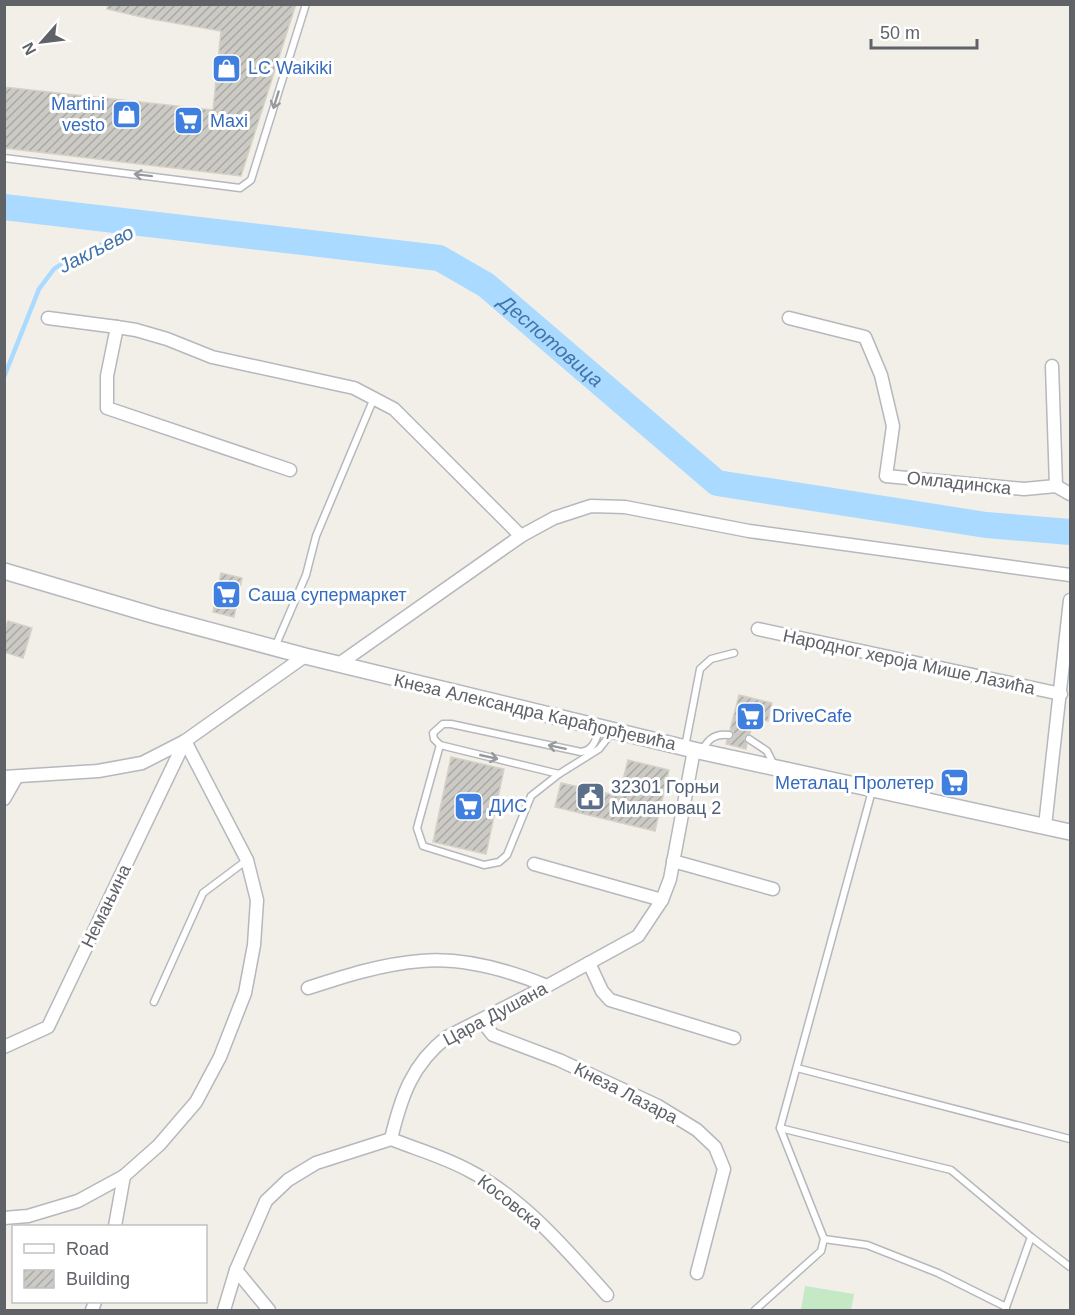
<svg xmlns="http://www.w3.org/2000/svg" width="1075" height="1315" font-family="Arial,sans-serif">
<defs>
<pattern id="building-hatch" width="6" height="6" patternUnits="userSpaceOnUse" patternTransform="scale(1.5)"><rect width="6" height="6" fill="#cccac5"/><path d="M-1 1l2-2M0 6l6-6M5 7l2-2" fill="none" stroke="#a9a8a4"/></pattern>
</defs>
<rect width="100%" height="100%" fill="#f1efe8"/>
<path fill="#c5e8c5" d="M805,1286L854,1294L851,1310H801Z"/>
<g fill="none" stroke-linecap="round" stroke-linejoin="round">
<path stroke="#aadaff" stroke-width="4.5" d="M4,377L39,289L54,269L66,261L148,223"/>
<path stroke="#aadaff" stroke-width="26" id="s1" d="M4,207L439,258L486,285L717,483L986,525L1070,532"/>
</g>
<g fill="url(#building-hatch)" stroke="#d6d1c6" stroke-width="1.5">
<path d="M108,4H296L241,176L4,148V87L213,110L221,31L146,18L107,9Z"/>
<path d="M221,573L242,578L234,617L213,612Z"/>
<path d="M8,621L32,628L23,658L4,652V631Z"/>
<path d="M739,695L772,703L768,721L754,718L750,734L746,735L744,738L747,744L746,749L726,744L727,740L732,739L734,736L733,732L730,730Z"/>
<path d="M451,757L504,769L486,854L433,842Z"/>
<path d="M628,760L669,770L655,831L555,807L561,783L619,796Z"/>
</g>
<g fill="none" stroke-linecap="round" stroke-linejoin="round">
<defs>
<g id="service">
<path d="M4,158L240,188L251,180L306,4"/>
<path d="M275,647L306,575L316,536L374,398"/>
<path d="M600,728C596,739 594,750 581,752L451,724H443L433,733L434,739L440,745L559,774L599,749L613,731"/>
<path d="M749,739L767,751L774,765"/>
<path d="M440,745L417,828L423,846L484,865L499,862L507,855L531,796L559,774"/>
<path d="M685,747L700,669L711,659L734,653"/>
<path d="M702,752C707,739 715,733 729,735"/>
<path d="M154,1002L203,893L247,860"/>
<path d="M797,1068L1070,1139"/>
<path d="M780,1128L951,1170L1031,1237L1070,1267"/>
<path d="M824,1239L867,1245L938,1273L1006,1307"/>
<path d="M755,1310L821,1251L824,1239L780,1128L872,791"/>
<path d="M1005,1310L1031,1237"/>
</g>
<g id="minor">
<path d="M48,318L117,327L107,376V408L290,470"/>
<path d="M789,318L865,337L881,375L893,426L886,476L1024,489L1056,486L1070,494"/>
<path d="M117,327L136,330L167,339L212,357L354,388L394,409L521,536"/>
<path d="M1052,366L1056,486"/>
<path d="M758,629L1061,694"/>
<path d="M339,664L521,536L554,518L591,506L625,507L749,531L1070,575"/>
<path d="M4,777L98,771L142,763L185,741L305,656"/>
<path d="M4,799L16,778"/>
<path d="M1045,826L1070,600"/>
<path d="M673,861L773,889"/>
<path d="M534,864L662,900"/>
<path d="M589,963L602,991L610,1000L734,1038"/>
<path d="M308,988C345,976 382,964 421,961C464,957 508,970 547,986"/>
<path d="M481,1020L493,1035L559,1060L658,1106L697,1130L715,1147L724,1169L697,1273"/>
<path d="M4,1047L48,1027L185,741"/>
<path d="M391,1139C416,1149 444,1157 468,1170C523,1198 566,1249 607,1295"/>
<path d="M4,1218L28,1216L78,1201L124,1176L159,1145L196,1102L220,1057L245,993L254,945L257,900L247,860L185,741"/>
<path d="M115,1226L124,1176"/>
<path d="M236,1270L269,1310"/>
<path d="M92,1310L95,1302"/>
<path d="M224,1310L236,1270L266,1201L288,1180L316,1163L391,1139C401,1097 412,1064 447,1037L547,986L638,936L662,900L670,879L694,750"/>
</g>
<path id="tertiary" d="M4,571L156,616L305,656L694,750L1070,832"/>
</defs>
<use href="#service" stroke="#b5b8bc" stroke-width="9"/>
<use href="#minor" stroke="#b5b8bc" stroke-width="15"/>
<use href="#tertiary" stroke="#b5b8bc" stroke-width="18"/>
<use href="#service" stroke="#fff" stroke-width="6"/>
<use href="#minor" stroke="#fff" stroke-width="12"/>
<use href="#tertiary" stroke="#fff" stroke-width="15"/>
</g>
<defs><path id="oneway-shaft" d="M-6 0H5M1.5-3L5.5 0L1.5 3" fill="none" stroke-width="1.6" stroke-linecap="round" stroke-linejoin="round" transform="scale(1.5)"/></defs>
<g stroke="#979a9d">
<use href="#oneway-shaft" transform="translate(276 100) rotate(107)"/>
<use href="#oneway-shaft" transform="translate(143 175) rotate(-173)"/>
<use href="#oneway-shaft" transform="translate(557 747) rotate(-168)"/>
<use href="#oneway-shaft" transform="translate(489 757) rotate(13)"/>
</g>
<defs>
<symbol id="shop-square" viewBox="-11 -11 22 22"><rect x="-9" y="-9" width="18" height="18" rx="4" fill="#3f7fe0" stroke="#fff"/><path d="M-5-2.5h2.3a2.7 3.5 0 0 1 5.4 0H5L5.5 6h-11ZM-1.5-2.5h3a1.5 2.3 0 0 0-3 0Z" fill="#fff"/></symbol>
<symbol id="supermarket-square" viewBox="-11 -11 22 22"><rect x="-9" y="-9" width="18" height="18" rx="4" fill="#3f7fe0" stroke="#fff"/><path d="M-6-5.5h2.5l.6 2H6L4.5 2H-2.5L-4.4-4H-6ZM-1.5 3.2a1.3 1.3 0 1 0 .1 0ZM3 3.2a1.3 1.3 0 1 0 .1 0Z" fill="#fff"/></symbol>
<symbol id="civic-square" viewBox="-11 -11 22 22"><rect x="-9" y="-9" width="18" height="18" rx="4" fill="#5c6f8a" stroke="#fff"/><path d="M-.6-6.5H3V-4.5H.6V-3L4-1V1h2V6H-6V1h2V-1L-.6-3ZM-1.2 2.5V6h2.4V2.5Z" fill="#fff"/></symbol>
</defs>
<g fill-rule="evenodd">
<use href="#shop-square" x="210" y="52" width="33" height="33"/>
<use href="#shop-square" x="110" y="98" width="33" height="33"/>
<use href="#supermarket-square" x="172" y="104" width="33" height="33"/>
<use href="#supermarket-square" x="210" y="578" width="33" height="33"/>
<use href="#supermarket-square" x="734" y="700" width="33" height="33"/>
<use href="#supermarket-square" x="938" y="766" width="33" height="33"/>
<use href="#civic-square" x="574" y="780" width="33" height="33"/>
<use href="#supermarket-square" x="452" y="790" width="33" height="33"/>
</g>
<g text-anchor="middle" stroke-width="6" stroke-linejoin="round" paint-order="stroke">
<g font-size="18" fill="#366cbe" stroke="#fff" text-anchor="start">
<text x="248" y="74">LC Waikiki</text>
<text x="105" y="110" text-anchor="end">Martini<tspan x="105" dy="21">vesto</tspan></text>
<text x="210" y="127">Maxi</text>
<text x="248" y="601">Саша супермаркет</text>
<text x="772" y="722">DriveCafe</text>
<text x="934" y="789" text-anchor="end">Металац Пролетер</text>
<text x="489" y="812">ДИС</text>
</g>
<g font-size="18" fill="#5f6368" stroke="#fff">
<text transform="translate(959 483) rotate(6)" y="6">Омладинска</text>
<text transform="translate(909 662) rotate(12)" y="6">Народног хероја Мише Лазића</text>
<text transform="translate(535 712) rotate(13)" y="6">Кнеза Александра Карађорђевића</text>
<text transform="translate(106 906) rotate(-64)" y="6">Немањина</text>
<text transform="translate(495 1014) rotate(-28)" y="6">Цара Душана</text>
<text transform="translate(626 1093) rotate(27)" y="6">Кнеза Лазара</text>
<text transform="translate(510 1202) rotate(38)" y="6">Косовска</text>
</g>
<g font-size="18" fill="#4e5e75" stroke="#fff" text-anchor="start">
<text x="611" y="793">32301 Горњи<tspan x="611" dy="21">Милановац 2</tspan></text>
</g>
<g font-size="20" font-style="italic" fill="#4174aa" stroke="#fff">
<text transform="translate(96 249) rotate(-27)" y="7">Јакљево</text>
<text dy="7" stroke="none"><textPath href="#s1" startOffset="578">Деспотовица</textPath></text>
</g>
</g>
<rect width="1075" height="1315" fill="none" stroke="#5f6368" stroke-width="12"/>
<rect x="12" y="1225" width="195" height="78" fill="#ffffff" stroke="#bfc1c3" stroke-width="1.5"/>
<rect x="24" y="1244" width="30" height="9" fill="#ffffff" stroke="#bfc1c3" stroke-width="1.5"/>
<text x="66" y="1255" font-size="18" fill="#5f6368">Road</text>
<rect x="24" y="1270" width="30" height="18" fill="url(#building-hatch)" stroke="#bfc1c3" stroke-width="1.5"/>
<text x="66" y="1285" font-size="18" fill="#5f6368">Building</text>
<g transform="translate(42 42) rotate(242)" stroke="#ffffff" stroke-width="4.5" paint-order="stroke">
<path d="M0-4.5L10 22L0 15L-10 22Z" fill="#5f6368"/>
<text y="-9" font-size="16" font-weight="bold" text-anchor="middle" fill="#5f6368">N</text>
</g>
<path d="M871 39v9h106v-9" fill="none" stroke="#5f6368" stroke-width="3"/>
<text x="880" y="39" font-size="18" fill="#5f6368" stroke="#ffffff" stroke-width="4.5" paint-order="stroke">50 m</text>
</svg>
